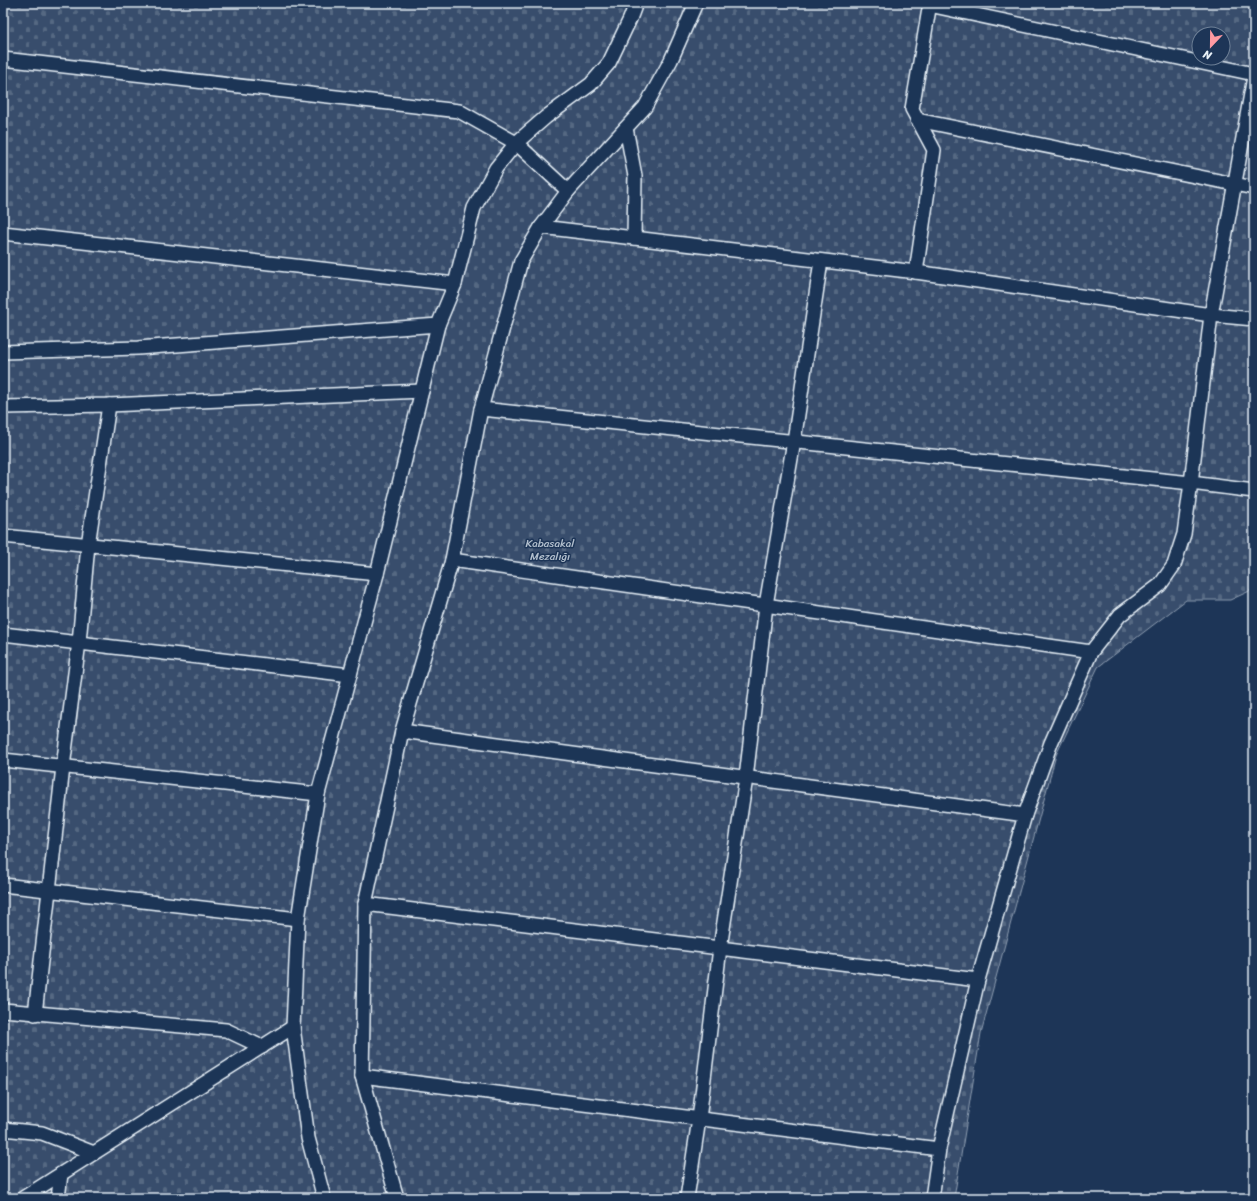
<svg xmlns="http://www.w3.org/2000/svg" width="1257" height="1201" font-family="Sriracha,sans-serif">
<defs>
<pattern id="cemetery-stones" width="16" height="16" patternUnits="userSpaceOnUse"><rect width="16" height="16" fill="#374d6c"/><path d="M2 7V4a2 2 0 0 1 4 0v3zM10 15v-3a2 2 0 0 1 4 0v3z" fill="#546782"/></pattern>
</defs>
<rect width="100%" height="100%" fill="#1d3557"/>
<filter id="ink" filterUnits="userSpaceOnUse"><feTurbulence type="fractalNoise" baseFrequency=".025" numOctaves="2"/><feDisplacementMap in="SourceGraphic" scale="8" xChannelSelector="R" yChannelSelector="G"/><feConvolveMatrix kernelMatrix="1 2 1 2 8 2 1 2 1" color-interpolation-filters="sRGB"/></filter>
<g filter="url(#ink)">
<path fill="url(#cemetery-stones)" stroke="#909fb2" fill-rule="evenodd" d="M3,3H1254V589L1230,600H1186L1098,667L1056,755L981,1033L954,1198H3ZM1199,34H1223V58H1199Z"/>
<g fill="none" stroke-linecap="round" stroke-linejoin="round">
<defs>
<g id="lane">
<path d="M929,5L1254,74"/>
<path d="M3,59L459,111L516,143L568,191"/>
<path d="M917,120L1254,188"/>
<path d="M626,128L635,176L634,238L916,272L1211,315L1254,319"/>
<path d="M541,227L634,238"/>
<path d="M3,233L455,284L474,208L496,168L516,143L546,117L591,84L609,63L630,19L636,3"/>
<path d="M916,272L934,150L912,109L930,3"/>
<path d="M3,352L138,348L438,325L455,284"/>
<path d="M3,407L109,405L422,391"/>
<path d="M481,409L1191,483L1211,315L1254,77"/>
<path d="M3,536L377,574"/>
<path d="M452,560L1091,652"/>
<path d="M3,634L350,675"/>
<path d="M402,731L1025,815"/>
<path d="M3,760L318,794"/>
<path d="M3,885L298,919"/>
<path d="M365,904L978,980"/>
<path d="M3,1010L226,1030L262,1047"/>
<path d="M35,1014L63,767L79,642L88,545L109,405"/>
<path d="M362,1076L939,1149"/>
<path d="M3,1129L42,1133L94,1153"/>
<path d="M23,1198L293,1027"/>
<path d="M58,1198L61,1174"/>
<path d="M324,1198L308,1138L293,1027L298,919L318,794L377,574L438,325"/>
<path d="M397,1198L362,1076L365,904L402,731L452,560L481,409L521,261L541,227L568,191L645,107L671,60L696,3"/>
<path d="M687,1198L699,1119L720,948L746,778L766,605L794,441L821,261"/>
<path d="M932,1198L939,1149L978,980L1025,815L1051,743L1091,652L1120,615L1160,585L1174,565L1184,534L1191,483L1254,491"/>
</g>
</defs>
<use href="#lane" stroke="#e8f1f8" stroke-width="16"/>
<use href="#lane" stroke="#1d3557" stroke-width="13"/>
</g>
</g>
<g text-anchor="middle" stroke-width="3" stroke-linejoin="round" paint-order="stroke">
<g font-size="11" fill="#b3c0ce" stroke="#1d3557">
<text x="550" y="547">Kabasakal<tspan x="550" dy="13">Mezalığı</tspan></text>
</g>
</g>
<rect width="1257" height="1201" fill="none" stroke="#1d3557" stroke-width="16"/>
<rect x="8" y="8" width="1241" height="1185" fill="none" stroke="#e8f1f8" stroke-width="1.5" filter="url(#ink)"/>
<g transform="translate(1211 46) rotate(202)"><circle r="19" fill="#1d3557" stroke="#6e8097"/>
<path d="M0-3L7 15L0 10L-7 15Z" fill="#ff9aa2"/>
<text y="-6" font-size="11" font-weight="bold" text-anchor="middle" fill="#e8f1f8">N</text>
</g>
</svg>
